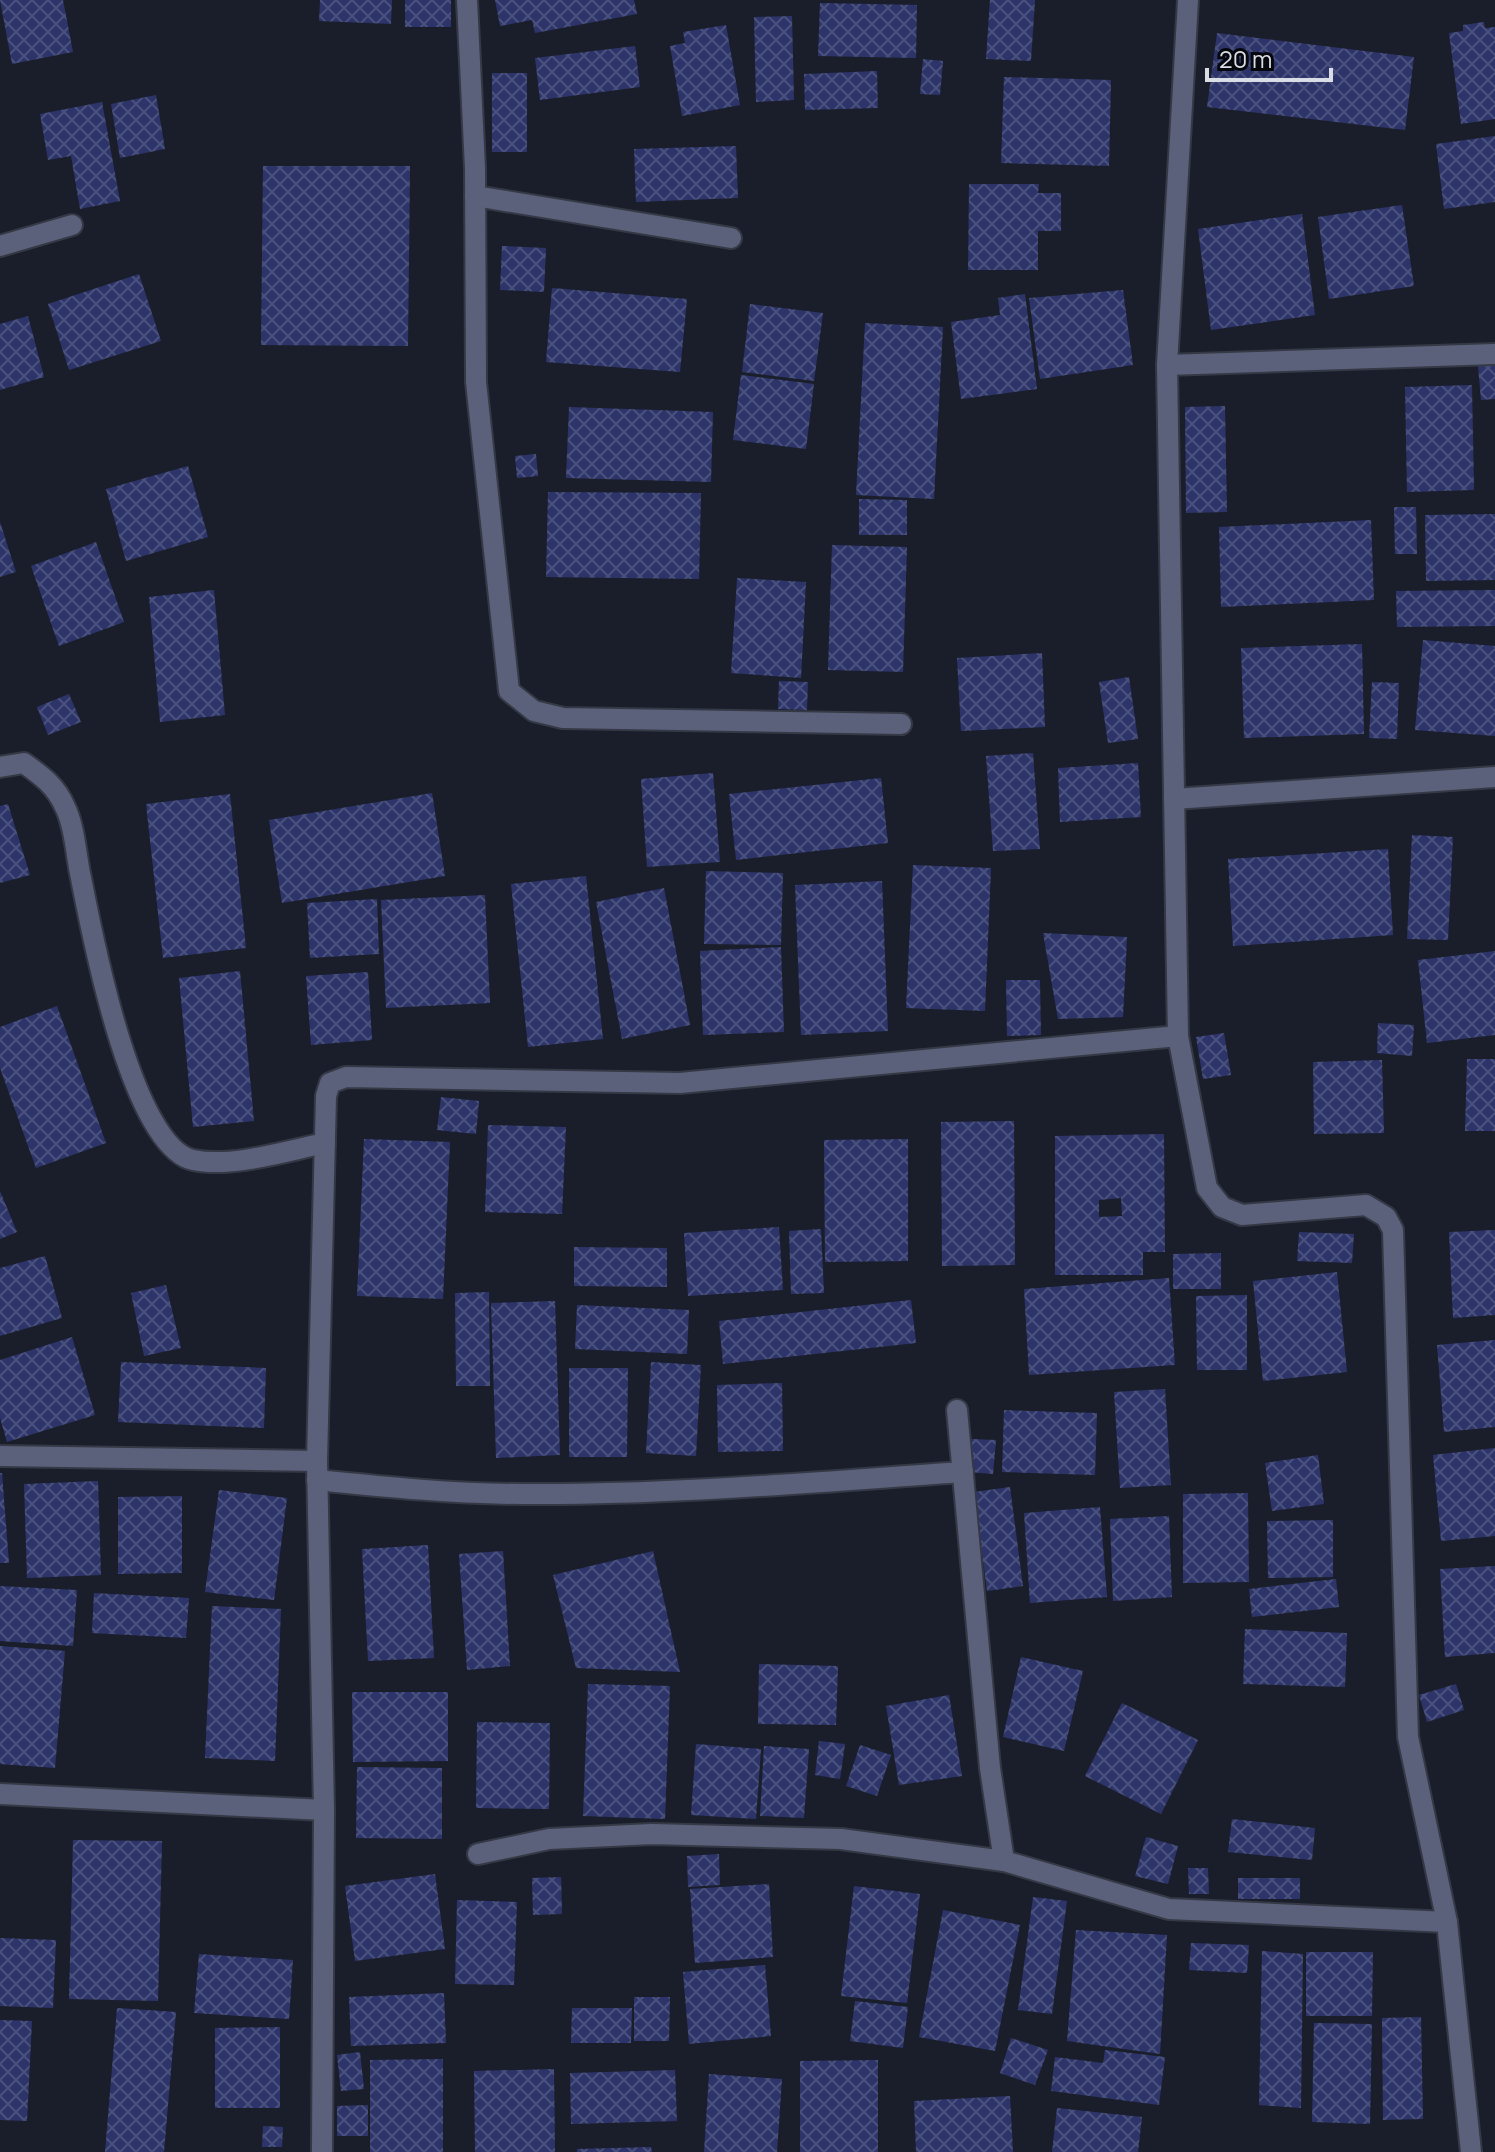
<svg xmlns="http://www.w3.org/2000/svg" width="1495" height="2152" font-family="Manrope,sans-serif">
<defs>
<pattern id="building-cross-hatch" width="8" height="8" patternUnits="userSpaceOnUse" patternTransform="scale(2)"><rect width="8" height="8" fill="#2c3469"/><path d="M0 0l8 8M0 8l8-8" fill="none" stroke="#4a517e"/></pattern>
</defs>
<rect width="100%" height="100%" fill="#1a1e2b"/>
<g fill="url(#building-cross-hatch)" fill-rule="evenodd">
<path d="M0,0H63L73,52L12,64Z"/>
<path d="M320,0H392L391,24L319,21Z"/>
<rect x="405" y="0" width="46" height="27"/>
<path d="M495,0H634L637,14L535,33L532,20L500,26Z"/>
<path d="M990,0H1035L1031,61L986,59Z"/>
<path d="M820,3L917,5L916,58L818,56Z"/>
<path d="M792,16L794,100L756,102L754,17Z"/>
<path d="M1484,22L1485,28L1495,27V119L1461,124L1449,33L1463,31V25Z"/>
<path d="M726,25L740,105L682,116L670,46L685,43L683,32Z"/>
<path d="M1217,33L1414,57L1405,130L1207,107Z"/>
<path d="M635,46L640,87L540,100L535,58Z"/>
<path d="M923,59L943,61L940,95L920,94Z"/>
<path d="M877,71L878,108L805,110L804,74Z"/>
<rect x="492" y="73" width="35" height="79"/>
<path d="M1004,77L1111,80L1109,166L1001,163Z"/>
<path d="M156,95L165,149L120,158L111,104Z"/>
<path d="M102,102L120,201L80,209L71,156L48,160L40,114Z"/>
<path d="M1495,136V202L1444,209L1436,144Z"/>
<path d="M736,146L738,198L636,202L634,149Z"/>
<path d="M263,166H410L408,346L261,345Z"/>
<path d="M969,184H1039L1038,193H1061V231H1038V270H968Z"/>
<path d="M1402,205L1414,286L1329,299L1318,217Z"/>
<path d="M1302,214L1315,315L1211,330L1198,229Z"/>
<path d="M502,246L546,248L544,292L500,290Z"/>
<path d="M139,274L161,341L69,370L48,304Z"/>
<path d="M552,288L687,299L680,372L546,362Z"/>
<path d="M1123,290L1133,365L1040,379L1029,298Z"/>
<path d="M1025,294L1037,389L961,399L951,322L1000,315L998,298Z"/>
<path d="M750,304L823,313L814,381L742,372Z"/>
<path d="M28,316L44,377L0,390V324Z"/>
<path d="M865,323L943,327L934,499L856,495Z"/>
<path d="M1495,365V399L1481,400L1478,366Z"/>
<path d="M741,375L814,384L806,449L733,440Z"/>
<path d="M1472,385L1474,490L1407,492L1405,387Z"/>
<path d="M1225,406L1227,512L1186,513L1185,407Z"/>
<path d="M569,407L713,412L711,482L566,478Z"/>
<path d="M536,454L538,476L517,478L515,456Z"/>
<path d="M188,466L208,537L126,561L106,489Z"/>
<path d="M548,492L701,493L699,579L546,577Z"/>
<path d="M859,499L907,500V535H859Z"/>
<path d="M1394,507H1416L1417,554H1395Z"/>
<path d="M1495,514V580L1426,581L1425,515Z"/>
<path d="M1371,520L1374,600L1221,607L1219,527Z"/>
<path d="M0,522L16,572L0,577Z"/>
<path d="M96,542L124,622L59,646L31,566Z"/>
<path d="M832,545L907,547L903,672L828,670Z"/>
<path d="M737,578L806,582L801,678L731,673Z"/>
<path d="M214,590L225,715L160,722L149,597Z"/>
<path d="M1495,590V626L1397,627L1396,591Z"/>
<path d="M1423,640L1495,646V736L1415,730Z"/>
<path d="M1362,644L1364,734L1244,738L1241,648Z"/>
<path d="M1042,653L1045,727L961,731L957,658Z"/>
<path d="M1129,677L1138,739L1108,743L1099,682Z"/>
<path d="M779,681L808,682L807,710L778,709Z"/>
<path d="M1372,682L1399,683L1397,739L1369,738Z"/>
<path d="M69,694L81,722L48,735L37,707Z"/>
<path d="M1033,753L1040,849L993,851L986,756Z"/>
<path d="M1138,763L1141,817L1060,822L1058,768Z"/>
<path d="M713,773L720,862L647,867L641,779Z"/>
<path d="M881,778L888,843L736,860L729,794Z"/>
<path d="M432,793L445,876L282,903L269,820Z"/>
<path d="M230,794L246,948L163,958L146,804Z"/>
<path d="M8,804L30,875L0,883V806Z"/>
<path d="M1412,835L1453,837L1448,940L1407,939Z"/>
<path d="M1388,849L1393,935L1233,946L1228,859Z"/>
<path d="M913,865L991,868L985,1011L906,1008Z"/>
<path d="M706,871L783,873L781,945L704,944Z"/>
<path d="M586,876L603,1039L528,1047L511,884Z"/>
<path d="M882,881L888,1031L801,1035L795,885Z"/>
<path d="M664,888L690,1025L622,1039L596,902Z"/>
<path d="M485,895L490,1003L386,1008L381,900Z"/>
<path d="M377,899L379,954L310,958L307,903Z"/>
<path d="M1043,933L1127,937L1123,1017L1058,1019Z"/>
<path d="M781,947L784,1032L703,1035L700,951Z"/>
<path d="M1495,951V1035L1427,1043L1418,960Z"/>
<path d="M240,971L254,1121L193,1127L179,978Z"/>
<path d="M368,972L372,1040L311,1045L306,976Z"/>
<path d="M1006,980H1040L1041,1035L1007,1036Z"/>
<path d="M57,1006L106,1143L36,1168L0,1068V1027Z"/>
<path d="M1378,1023L1414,1025L1412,1056L1377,1053Z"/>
<path d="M1224,1033L1231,1075L1203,1079L1196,1037Z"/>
<path d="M1467,1059H1495V1131H1465Z"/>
<path d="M1382,1060L1384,1133L1314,1134L1313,1062Z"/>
<path d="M441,1097L479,1101L476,1134L437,1130Z"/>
<path d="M1014,1121L1015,1265L942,1266L941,1122Z"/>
<path d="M488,1125L566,1127L562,1214L485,1212Z"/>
<path d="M1164,1134L1165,1252H1143V1275H1055V1136ZM1121,1198L1122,1216L1099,1217V1200Z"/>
<path d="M364,1139L450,1142L443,1299L357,1296Z"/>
<path d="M908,1139V1261L825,1262L824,1140Z"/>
<path d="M0,1191L17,1232L0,1239Z"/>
<path d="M779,1227L783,1290L688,1296L684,1233Z"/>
<path d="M821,1229L824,1293L791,1294L789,1231Z"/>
<path d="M1495,1230V1315L1453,1318L1449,1232Z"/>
<path d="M1299,1232L1354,1234L1352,1263L1297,1261Z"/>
<path d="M574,1247L667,1248V1287L574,1286Z"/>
<path d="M1221,1253V1289H1173V1254Z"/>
<path d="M45,1256L62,1318L0,1336V1268Z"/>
<path d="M1337,1272L1347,1372L1263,1381L1253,1281Z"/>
<path d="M1169,1278L1175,1365L1029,1375L1024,1289Z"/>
<path d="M166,1285L181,1348L144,1356L131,1293Z"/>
<path d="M489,1292L490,1386H456L455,1293Z"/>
<path d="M1247,1295V1370H1197L1196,1296Z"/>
<path d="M911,1300L916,1343L723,1364L719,1321Z"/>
<path d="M555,1301L560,1455L496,1458L491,1303Z"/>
<path d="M577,1305L689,1310L687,1354L575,1349Z"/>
<path d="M72,1337L95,1415L7,1442L0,1418V1360Z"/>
<path d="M1495,1340V1427L1444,1432L1437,1345Z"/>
<path d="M121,1362L266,1368L264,1428L118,1422Z"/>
<path d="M651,1362L701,1365L696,1456L646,1453Z"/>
<path d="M569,1368H628L627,1457H569Z"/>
<path d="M782,1383L783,1451L718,1452L717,1385Z"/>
<path d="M1165,1389L1171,1485L1120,1488L1114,1392Z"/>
<path d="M1004,1410L1097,1413L1095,1475L1002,1472Z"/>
<path d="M972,1439L996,1440L993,1474L969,1472Z"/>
<path d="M1495,1448V1536L1441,1541L1433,1455Z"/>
<path d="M1318,1455L1324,1504L1272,1511L1265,1463Z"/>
<path d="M0,1473H2L9,1563H0Z"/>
<path d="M98,1481L101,1575L27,1578L24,1484Z"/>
<path d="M1010,1487L1023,1586L987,1591L974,1492Z"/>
<path d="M219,1490L287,1498L274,1600L205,1592Z"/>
<path d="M1248,1493L1249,1582L1183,1583V1494Z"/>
<path d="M182,1496V1573L118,1574V1497Z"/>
<path d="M1100,1507L1107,1597L1030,1603L1024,1513Z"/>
<path d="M1169,1516L1172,1597L1113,1601L1110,1519Z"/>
<path d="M1333,1520V1577L1268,1578L1267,1521Z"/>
<path d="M428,1545L434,1658L368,1661L362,1549Z"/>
<path d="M503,1551L510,1666L467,1670L459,1554Z"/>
<path d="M653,1551L680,1672L576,1668L553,1575Z"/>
<path d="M1495,1566V1653L1445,1657L1440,1569Z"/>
<path d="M1336,1579L1339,1607L1252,1617L1249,1589Z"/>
<path d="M0,1586L77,1590L73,1646L0,1641Z"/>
<path d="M94,1593L189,1598L186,1638L92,1633Z"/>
<path d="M212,1606L281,1609L275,1761L205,1758Z"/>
<path d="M1245,1629L1347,1633L1345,1687L1243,1684Z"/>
<path d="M0,1646L65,1651L55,1768L0,1764Z"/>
<path d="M1021,1657L1083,1671L1064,1751L1003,1737Z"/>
<path d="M759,1664L838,1666L836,1725L758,1724Z"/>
<path d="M588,1684L670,1686L665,1819L583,1816Z"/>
<path d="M1456,1684L1464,1710L1427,1722L1419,1695Z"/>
<path d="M352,1692H448V1761L353,1762Z"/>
<path d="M949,1695L962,1776L899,1785L886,1706Z"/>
<path d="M1122,1703L1198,1740L1161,1814L1085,1776Z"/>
<path d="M477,1722L550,1723L549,1809L476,1808Z"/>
<path d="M819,1741L845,1744L840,1779L815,1775Z"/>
<path d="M696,1744L761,1749L756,1819L691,1815Z"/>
<path d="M860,1745L891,1755L877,1796L846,1786Z"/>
<path d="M764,1746L809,1749L804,1818L760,1816Z"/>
<path d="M357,1767L442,1768V1839L356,1838Z"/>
<path d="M1232,1819L1315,1828L1312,1860L1228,1852Z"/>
<path d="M1146,1837L1178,1846L1168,1884L1135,1876Z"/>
<path d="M73,1840L162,1841L158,2001L69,1999Z"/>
<path d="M719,1854L720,1885L688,1887L687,1856Z"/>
<path d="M1188,1868H1208L1209,1894H1189Z"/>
<path d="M435,1874L445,1949L355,1961L345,1886Z"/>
<path d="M561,1877L562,1914L533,1915L532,1878Z"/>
<rect x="1238" y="1878" width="62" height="21"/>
<path d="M769,1884L773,1957L695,1963L690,1889Z"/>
<path d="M854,1886L920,1894L907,2003L841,1996Z"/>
<path d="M1033,1897L1067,1901L1052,2014L1018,2010Z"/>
<path d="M457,1900L517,1902L514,1985L455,1984Z"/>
<path d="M943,1910L1020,1925L995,2051L919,2037Z"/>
<path d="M1076,1930L1167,1935L1160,2054L1067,2041Z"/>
<path d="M0,1938L56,1940L53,2008L0,2006Z"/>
<path d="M1191,1943L1249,1945L1247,1973L1189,1970Z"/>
<path d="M1262,1951L1303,1954L1301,2108L1259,2105Z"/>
<path d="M1306,1952H1373L1372,2016H1306Z"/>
<path d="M199,1954L293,1960L289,2019L194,2013Z"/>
<path d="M765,1965L771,2036L689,2044L683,1972Z"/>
<path d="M444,1993L446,2043L351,2046L349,1997Z"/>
<path d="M634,1997H670L669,2041H634Z"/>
<path d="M855,2001L908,2007L903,2048L850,2041Z"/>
<path d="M117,2008L176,2012L164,2152H105Z"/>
<path d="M572,2008H632L631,2043H571Z"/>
<path d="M1421,2017L1423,2119L1383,2120L1382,2018Z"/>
<path d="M0,2020L32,2021L27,2121L0,2120Z"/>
<path d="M1314,2023L1372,2024L1370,2124L1312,2122Z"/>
<path d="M280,2027V2108H215V2028Z"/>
<path d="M1011,2038L1048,2050L1035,2085L1000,2073Z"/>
<path d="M1105,2050L1165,2057L1159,2105L1051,2091L1055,2057L1103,2063Z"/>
<path d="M360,2052L364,2089L341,2091L337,2055Z"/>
<path d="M443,2059V2152H370V2060Z"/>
<path d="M878,2060V2152H800V2061Z"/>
<path d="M554,2069L555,2152H475L474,2071Z"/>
<path d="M675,2070L677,2121L571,2124L570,2073Z"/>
<path d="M709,2074L782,2079L777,2152H704Z"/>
<path d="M1010,2096L1013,2152H916L914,2101Z"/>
<path d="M368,2105V2136H337V2106Z"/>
<path d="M1057,2108L1142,2117L1138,2152H1052Z"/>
<path d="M263,2126L283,2127L282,2147H262Z"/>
<path d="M651,2147L652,2152H577V2149Z"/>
</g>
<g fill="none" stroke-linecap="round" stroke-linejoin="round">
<defs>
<path id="service" d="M317,1480C386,1487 455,1494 524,1494C671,1495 817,1482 963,1472"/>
<g id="minor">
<path d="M467,0L475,168L476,382L509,691L534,711L563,718L901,724"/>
<path d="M1188,0L1167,365L1178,1036L1207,1188L1222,1207L1242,1215L1366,1205L1386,1217L1393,1230L1408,1737L1447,1922L1471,2152"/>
<path d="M475,196L731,238"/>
<path d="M0,246L72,225"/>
<path d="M1167,365L1495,354"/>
<path d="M0,767L24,763C42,776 56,786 65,807C75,827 76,856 81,878C92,934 132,1147 193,1160C232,1168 286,1151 325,1143"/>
<path d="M1174,799L1495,777"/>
<path d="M957,1410L990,1768L1004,1861"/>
<path d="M0,1456L317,1461"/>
<path d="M0,1794L324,1810"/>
<path d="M478,1854L549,1839L652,1834L841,1839L1004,1861L1169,1909L1447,1922"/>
<path d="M322,2152L324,1810L317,1461L326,1096L330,1083L346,1077L680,1083L1178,1036"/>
</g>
</defs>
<use href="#service" stroke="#353945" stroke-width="24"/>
<use href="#minor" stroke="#353945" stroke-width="24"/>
<use href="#service" stroke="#5b617b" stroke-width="20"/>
<use href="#minor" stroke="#5b617b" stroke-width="20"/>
</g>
<path d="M1207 68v12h124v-12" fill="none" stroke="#dadce6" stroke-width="4"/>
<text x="1219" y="68" font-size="24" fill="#dadce6" stroke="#07080e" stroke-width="6" paint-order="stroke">20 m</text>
</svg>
